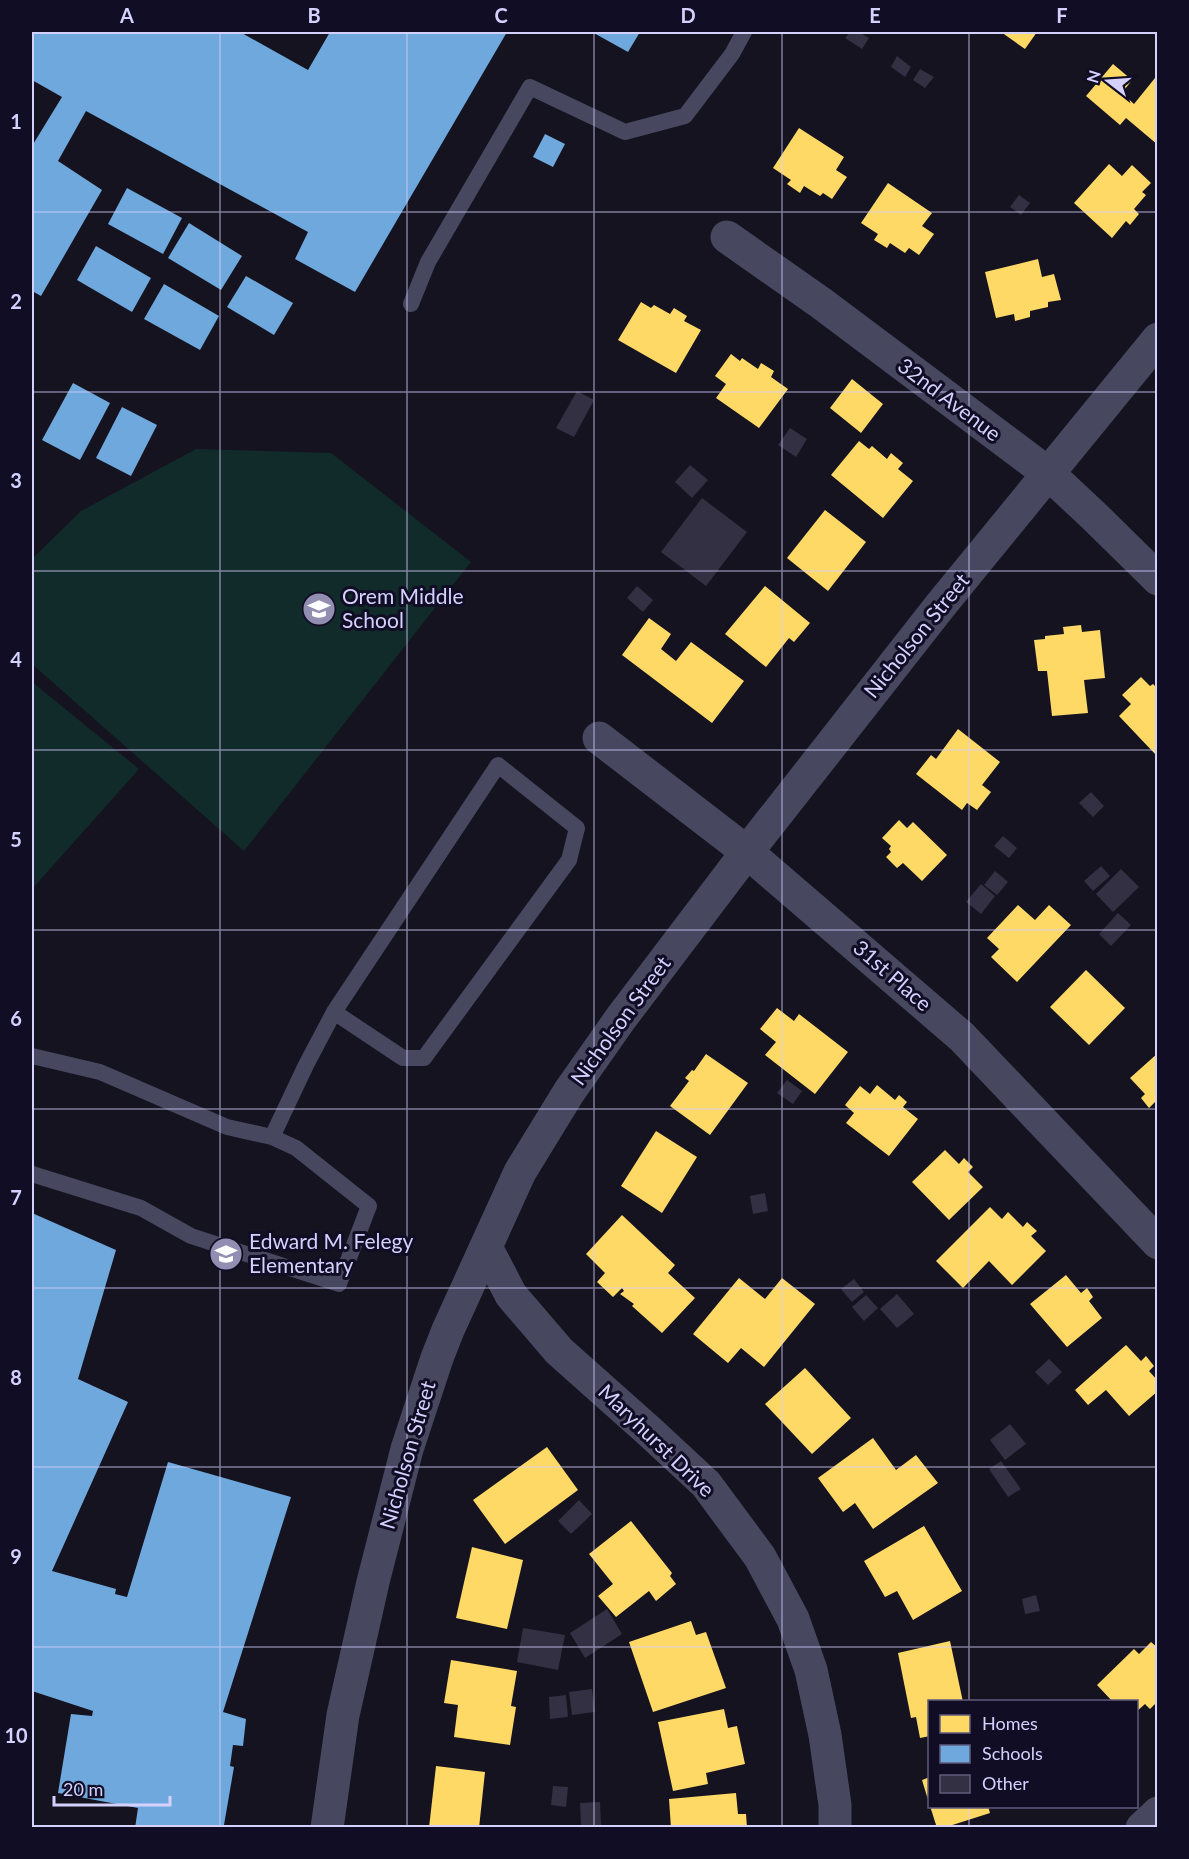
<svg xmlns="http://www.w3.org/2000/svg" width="1189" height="1859" font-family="Lato,sans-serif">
<rect width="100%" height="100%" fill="#14131f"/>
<g fill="#112b2b">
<path d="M196,449L331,453L471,562L244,851L32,664V559L81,511Z"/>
<path d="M32,682L139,769L32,889Z"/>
</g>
<g fill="#ffd966">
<path d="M1001,32H1037L1025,49Z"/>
<path d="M1113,64L1132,80L1122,93L1134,104L1155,78L1158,80V145L1126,118L1120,125L1086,96Z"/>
<path d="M799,128L844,157L836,170L847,177L832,199L823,193L820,196L804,186L800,193L787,184L791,180L773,168Z"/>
<path d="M1109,164L1122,176L1132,165L1151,183L1142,192L1146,195L1134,209L1139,214L1130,225L1126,221L1112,238L1074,203Z"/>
<path d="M888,183L932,213L922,226L934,234L919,255L909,248L905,253L890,243L887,248L874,240L878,234L861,223Z"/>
<path d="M1038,259L1042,277L1054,274L1061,300L1048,302V307L1030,311V317L1015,321L1014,314L996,318L985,272Z"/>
<path d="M641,302L651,308L654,305L670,314L674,308L687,316L684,321L701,330L676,373L618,340Z"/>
<path d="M731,354L740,361L742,358L758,369L761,363L774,371L771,377L788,389L759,428L716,398L726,384L715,376Z"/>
<path d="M852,379L883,404L861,433L830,408Z"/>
<path d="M859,441L869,449L872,446L887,459L891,453L903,463L898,469L913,481L883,518L831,475Z"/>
<path d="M825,510L866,542L828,591L787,558Z"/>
<path d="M765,586L810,623L794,642L789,638L766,667L725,634Z"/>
<path d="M649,618L671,634L661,649L676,661L691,642L744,681L712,723L622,655Z"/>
<path d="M1081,625L1082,632L1100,630L1105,678L1084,680L1088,713L1052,716L1047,671H1038L1034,640L1045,639V636L1064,634L1063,627Z"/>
<path d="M1141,677L1150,686L1153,684L1158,689V753L1156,755L1119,716L1131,704L1122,695Z"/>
<path d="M958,729L1000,762L982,785L991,792L977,810L967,803L962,810L916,774L931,755L936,759Z"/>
<path d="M899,820L907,828L913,822L947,855L922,881L903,863L897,868L886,857L891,852L889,849L891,846L882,838Z"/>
<path d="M1018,905L1035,920L1049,905L1071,925L1017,982L991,957L999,949L987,938Z"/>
<path d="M1086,970L1125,1008L1089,1045L1050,1007Z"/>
<path d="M777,1008L794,1021L799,1014L848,1052L815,1094L765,1055L776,1042L760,1029Z"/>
<path d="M1158,1053V1105L1155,1102L1149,1108L1141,1098L1145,1094L1130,1078Z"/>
<path d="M706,1054L748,1083L710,1135L670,1106L689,1081L685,1078L692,1070L694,1071Z"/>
<path d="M877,1085L895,1100L899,1095L907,1102L903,1107L918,1119L889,1156L846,1123L854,1113L845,1105L860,1086L870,1094Z"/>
<path d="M656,1131L697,1157L662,1213L621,1186Z"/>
<path d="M945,1150L959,1164L964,1158L973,1167L968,1172L983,1187L949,1220L912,1182Z"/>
<path d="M990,1207L1002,1219L1008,1212L1023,1227L1027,1222L1037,1231L1031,1236L1046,1251L1012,1285L989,1261L963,1288L936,1261Z"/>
<path d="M622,1215L675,1265L668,1273L695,1298L662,1333L632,1306L634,1304L620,1294L624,1291L622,1288L613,1297L597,1282L605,1273L586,1254Z"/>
<path d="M1066,1275L1081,1293L1087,1288L1093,1297L1089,1301L1102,1318L1067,1347L1030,1304Z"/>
<path d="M739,1278L765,1299L782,1278L815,1304L764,1367L741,1348L728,1363L693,1334Z"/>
<path d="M1126,1345L1141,1361L1146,1356L1154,1366L1149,1371L1158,1381V1391L1129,1416L1106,1390L1088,1405L1075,1390Z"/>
<path d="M805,1368L851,1418L812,1454L765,1404Z"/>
<path d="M873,1438L896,1470L916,1455L938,1483L873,1529L855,1503L843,1512L818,1478Z"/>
<path d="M547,1447L578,1490L505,1544L473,1500Z"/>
<path d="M631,1521L672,1573L670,1576L676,1584L656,1601L649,1591L616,1617L598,1596L613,1584L589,1554Z"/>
<path d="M924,1526L962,1591L913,1620L897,1591L885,1597L864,1561Z"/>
<path d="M472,1547L523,1560L507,1629L456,1618Z"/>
<path d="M691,1621L696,1635L706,1632L726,1688L653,1712L629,1642Z"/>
<path d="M950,1641L963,1702H930V1736L920,1738L916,1717L911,1718L898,1653Z"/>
<path d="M1151,1642L1158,1648V1666L1156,1667L1158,1669V1693L1155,1695L1158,1698V1701L1150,1709L1145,1704L1136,1712V1702H1113L1097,1685L1134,1649L1139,1654Z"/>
<path d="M451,1660L517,1671L511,1706L516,1707L510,1745L454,1737L458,1705L444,1703Z"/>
<path d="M724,1709L728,1728L737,1726L745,1764L706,1773L708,1784L673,1791L658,1722Z"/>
<path d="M436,1766L485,1772L479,1828H429Z"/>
<path d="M930,1777V1803H929L922,1780Z"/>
<path d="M736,1793L738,1814H746L747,1828H671L669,1799Z"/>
<path d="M930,1806H988L990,1813L943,1828H937Z"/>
</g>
<g fill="#6fa8dc">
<path d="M32,32H240L308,70L330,32H507L355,292L295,259L308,232L86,111L58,161L102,190L41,296L32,291V146L62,97L32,80Z"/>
<path d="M592,32H640L628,52Z"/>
<path d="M545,134L565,144L553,167L533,157Z"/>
<path d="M127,188L182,218L163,254L108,224Z"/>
<path d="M189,223L242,256L221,290L168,258Z"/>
<path d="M96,246L151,278L132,312L77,280Z"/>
<path d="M246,276L293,303L274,335L227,307Z"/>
<path d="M164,284L219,316L200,350L144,319Z"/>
<path d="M73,383L110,403L80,460L42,440Z"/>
<path d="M122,407L157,425L131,476L96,458Z"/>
<path d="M32,1213L116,1250L78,1379L128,1402L52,1571L116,1589L115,1594L127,1597L168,1462L291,1497L223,1712L246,1719L243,1746L233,1745L230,1766L234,1767L224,1825H220V1828H135L138,1808L58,1793L71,1714L92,1716L93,1711L32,1691Z"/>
</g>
<g fill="#323042">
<path d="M850,32H859L869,38L862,49L845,38Z"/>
<path d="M897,56L911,67L905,77L891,67Z"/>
<path d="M920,69L934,77L925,88L913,80Z"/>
<path d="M1019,195L1030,203L1021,215L1010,207Z"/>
<path d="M577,391L594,400L574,437L556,428Z"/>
<path d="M790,428L807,439L796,457L778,445Z"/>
<path d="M690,465L708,480L692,498L675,482Z"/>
<path d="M702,498L747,532L706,586L661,552Z"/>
<path d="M637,586L653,600L643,612L627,598Z"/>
<path d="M1091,792L1104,806L1093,817L1079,803Z"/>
<path d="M1003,836L1017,848L1009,858L994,846Z"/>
<path d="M1101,866L1110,876L1093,891L1084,881Z"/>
<path d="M1121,869L1139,887L1113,912L1096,894Z"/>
<path d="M995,871L1008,882L997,895L984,885Z"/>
<path d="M981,884L995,896L981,914L966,902Z"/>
<path d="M1118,913L1131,925L1111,946L1099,934Z"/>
<path d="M787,1080L802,1091L793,1104L777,1093Z"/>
<path d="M765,1193L768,1211L753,1214L750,1196Z"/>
<path d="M854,1279L864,1292L852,1302L841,1289Z"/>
<path d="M897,1294L914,1314L897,1328L880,1309Z"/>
<path d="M866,1295L878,1308L864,1321L852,1307Z"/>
<path d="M1049,1359L1062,1372L1048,1385L1035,1372Z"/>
<path d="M1010,1424L1026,1444L1005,1460L990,1440Z"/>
<path d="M1001,1461L1021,1489L1008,1497L989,1469Z"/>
<path d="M579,1500L592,1514L571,1534L558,1521Z"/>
<path d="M1036,1595L1040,1611L1025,1614L1022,1599Z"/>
<path d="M607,1609L622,1634L585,1658L570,1633Z"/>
<path d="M523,1628L565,1635L558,1670L517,1662Z"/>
<path d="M592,1689L595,1712L572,1715L569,1692Z"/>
<path d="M566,1695L568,1717L550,1719L549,1697Z"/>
<path d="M553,1786L568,1787L566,1807L551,1805Z"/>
<path d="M600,1802L601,1826L581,1827L580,1803Z"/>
</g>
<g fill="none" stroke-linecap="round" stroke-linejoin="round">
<g stroke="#474760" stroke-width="16">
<path d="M411,304L428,262L530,87L625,132L685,116L732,54L744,32"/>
<path d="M32,1056L100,1072L227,1127L272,1137"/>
<path d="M32,1174L141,1208L191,1236L339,1284L369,1206L296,1148L272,1137L306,1065L334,1012L498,765L577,828L569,860L424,1058H403L334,1012"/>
</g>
<g stroke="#474760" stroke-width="33">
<path d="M727,237L821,303L1049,474L1095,517L1158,579"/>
<path d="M599,738L747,852L962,1037L1158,1243"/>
<path d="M486,1247L511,1295L559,1351L650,1432L706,1484L760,1557L793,1619L811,1670L825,1735L835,1805V1828"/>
<path d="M1142,1828L1158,1813"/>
</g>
<path stroke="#474760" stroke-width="33" d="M327,1828L343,1715L373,1582L407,1449L437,1358L448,1330L520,1172L569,1092L621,1018L747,852L940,606L1158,339"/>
</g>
<path fill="none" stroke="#d5d1ff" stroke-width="1.5" stroke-opacity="0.55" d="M220,32V1828M407,32V1828M594,32V1828M782,32V1828M969,32V1702M32,212H1158M32,392H1158M32,571H1158M32,750H1158M32,930H1158M32,1109H1158M32,1288H1158M32,1467H1158M32,1647H1158M969,1806V1828"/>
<defs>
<symbol id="school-disc" viewBox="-11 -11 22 22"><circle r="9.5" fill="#918eb1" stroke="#110d25"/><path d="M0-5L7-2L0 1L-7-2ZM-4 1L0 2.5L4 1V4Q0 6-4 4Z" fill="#fff"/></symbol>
</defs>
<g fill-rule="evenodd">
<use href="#school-disc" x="300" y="590" width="38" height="38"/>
<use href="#school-disc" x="207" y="1235" width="38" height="38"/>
</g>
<g text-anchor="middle" stroke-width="6" stroke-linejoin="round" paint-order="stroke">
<g font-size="21" fill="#d5d1ff" stroke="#110d25">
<text transform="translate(949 400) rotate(37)" y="7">32nd Avenue</text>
<text transform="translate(917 636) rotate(-51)" y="7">Nicholson Street</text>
<text transform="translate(892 976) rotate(41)" y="7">31st Place</text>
<text transform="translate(621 1021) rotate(-54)" y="7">Nicholson Street</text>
<text transform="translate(656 1441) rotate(44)" y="7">Maryhurst Drive</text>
<text transform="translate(408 1455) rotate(-74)" y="7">Nicholson Street</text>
</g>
<g font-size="21" fill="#d5d1ff" stroke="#110d25" text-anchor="start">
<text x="342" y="604">Orem Middle<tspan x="342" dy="24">School</tspan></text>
<text x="249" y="1249">Edward M. Felegy<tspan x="249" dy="24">Elementary</tspan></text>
</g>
</g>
<rect width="1189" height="1859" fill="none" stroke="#110d25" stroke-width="66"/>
<rect x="928" y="1700" width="210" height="108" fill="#110d25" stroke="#5f5b7c" stroke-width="1.5"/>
<rect x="940" y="1715" width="30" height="18" fill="#ffd966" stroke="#5f5b7c" stroke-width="1.5"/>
<text x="982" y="1730" font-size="18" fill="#d5d1ff">Homes</text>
<rect x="940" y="1745" width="30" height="18" fill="#6fa8dc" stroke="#5f5b7c" stroke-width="1.5"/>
<text x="982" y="1760" font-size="18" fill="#d5d1ff">Schools</text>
<rect x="940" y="1775" width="30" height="18" fill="#323042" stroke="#5f5b7c" stroke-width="1.5"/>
<text x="982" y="1790" font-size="18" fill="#d5d1ff">Other</text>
<g transform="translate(1108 81) rotate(287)" stroke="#110d25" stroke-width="4.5" paint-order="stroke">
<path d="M0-4.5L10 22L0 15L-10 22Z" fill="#d5d1ff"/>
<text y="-9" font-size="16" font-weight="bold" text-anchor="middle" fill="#d5d1ff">N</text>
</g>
<path d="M54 1796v9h116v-9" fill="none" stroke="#d5d1ff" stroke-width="3"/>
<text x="63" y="1796" font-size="18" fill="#d5d1ff" stroke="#110d25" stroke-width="4.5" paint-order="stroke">20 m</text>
<rect x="33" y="33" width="1123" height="1793" fill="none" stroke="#d5d1ff" stroke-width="2"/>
<g font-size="20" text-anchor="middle" font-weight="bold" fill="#d5d1ff">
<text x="127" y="23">A</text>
<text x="314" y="23">B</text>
<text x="501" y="23">C</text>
<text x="688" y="23">D</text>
<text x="875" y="23">E</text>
<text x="1062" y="23">F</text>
<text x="16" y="129">1</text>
<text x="16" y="309">2</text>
<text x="16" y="488">3</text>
<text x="16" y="667">4</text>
<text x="16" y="847">5</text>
<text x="16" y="1026">6</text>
<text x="16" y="1205">7</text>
<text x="16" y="1385">8</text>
<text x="16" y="1564">9</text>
<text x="16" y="1743">10</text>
</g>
</svg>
